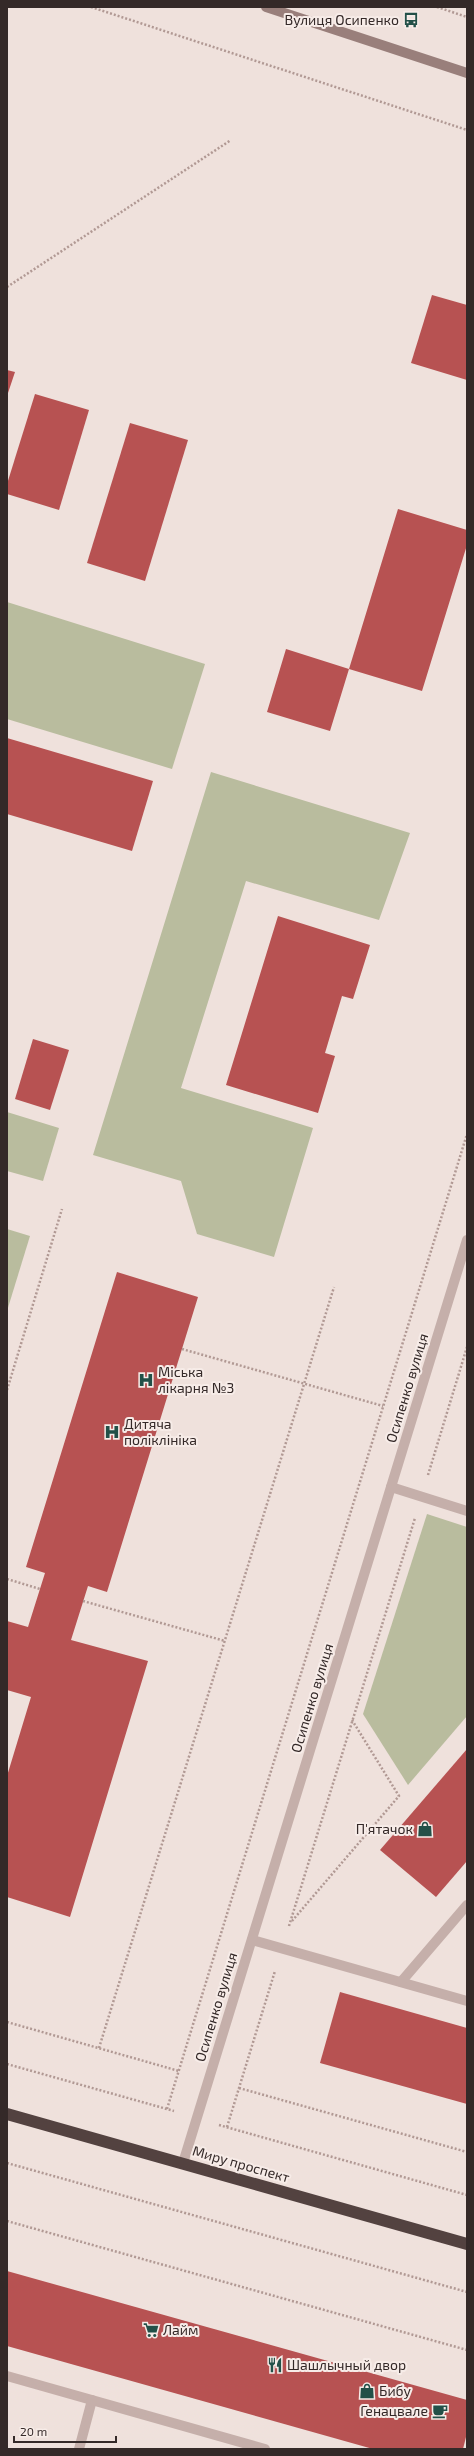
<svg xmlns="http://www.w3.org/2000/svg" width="474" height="2456" font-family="'Exo 2',sans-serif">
<rect width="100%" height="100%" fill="#efe1dc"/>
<g fill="#b9bc9e">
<path d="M7,602L205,664L172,769L7,719Z"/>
<path d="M211,772L410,833L379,920L246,881L181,1088L313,1128L274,1257L197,1234L181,1181L93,1155Z"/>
<path d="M7,1112L59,1128L43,1181L7,1171Z"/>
<path d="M7,1229L30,1236L7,1311Z"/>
<path d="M427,1514L467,1527V1716L408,1785L363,1714Z"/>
</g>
<g fill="#b75252">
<path d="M432,295L467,305V380L411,363Z"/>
<path d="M7,370L15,372L7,396Z"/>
<path d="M35,394L89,410L59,510L7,494V484Z"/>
<path d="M130,423L188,440L145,581L87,563Z"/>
<path d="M398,509L467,530V545L422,691L349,669L330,731L267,712L286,649L349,669Z"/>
<path d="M7,738L153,781L132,851L7,814Z"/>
<path d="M278,916L370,945L353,999L342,996L325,1053L335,1056L318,1113L226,1085Z"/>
<path d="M33,1039L69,1050L50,1110L15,1099Z"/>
<path d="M117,1272L198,1297L107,1592L88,1586L71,1640L148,1661L70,1917L7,1897V1776L31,1697L7,1690V1621L28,1627L45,1573L26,1567Z"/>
<path d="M467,1749V1861L436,1897L380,1850Z"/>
<path d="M340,1992L467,2028V2104L320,2063Z"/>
<path d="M7,2271L467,2400V2433L463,2449H373L7,2346Z"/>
</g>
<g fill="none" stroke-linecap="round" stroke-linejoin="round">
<g stroke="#b19994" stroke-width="2.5" stroke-dasharray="2 2" stroke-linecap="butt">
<path d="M91,7L467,130"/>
<path d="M437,7L467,17"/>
<path d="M7,287L231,140"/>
<path d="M182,1349L383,1406"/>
<path d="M7,1390L62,1209"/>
<path d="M428,1475L467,1347"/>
<path d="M7,1579L40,1589"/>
<path d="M83,1601L225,1641"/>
<path d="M292,1921L399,1796L352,1720"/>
<path d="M289,1926L415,1518"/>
<path d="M7,2022L179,2071"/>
<path d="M99,2048L334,1287"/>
<path d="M7,2064L174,2111"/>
<path d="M239,2088L467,2152"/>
<path d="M167,2109L467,1134"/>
<path d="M219,2125L467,2195"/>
<path d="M227,2127L275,1971"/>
<path d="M7,2163L467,2292"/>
<path d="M7,2221L467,2350"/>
</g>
<g stroke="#c5afaa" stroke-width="10">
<path d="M391,1487L467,1511"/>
<path d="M252,1940L467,2001"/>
<path d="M401,1982L467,1905"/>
<path d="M7,2376L265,2449"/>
<path d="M79,2449L92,2400"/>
</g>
<path stroke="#c5afaa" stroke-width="10" d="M183,2163L467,1240"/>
<path stroke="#997f7b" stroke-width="10" d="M266,7L467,73"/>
<path stroke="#534240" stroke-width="12" d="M7,2114L467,2244"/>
</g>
<defs>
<symbol id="bus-bare" viewBox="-9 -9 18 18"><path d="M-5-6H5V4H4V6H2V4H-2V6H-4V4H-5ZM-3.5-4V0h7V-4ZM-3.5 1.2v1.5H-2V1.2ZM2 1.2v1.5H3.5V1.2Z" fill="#235048" stroke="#f7ece8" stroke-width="2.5" paint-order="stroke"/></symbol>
<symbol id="hospital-bare" viewBox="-9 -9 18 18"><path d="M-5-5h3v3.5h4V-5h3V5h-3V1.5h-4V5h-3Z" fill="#235048" stroke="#f7ece8" stroke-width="2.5" paint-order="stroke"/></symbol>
<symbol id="shop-bare" viewBox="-9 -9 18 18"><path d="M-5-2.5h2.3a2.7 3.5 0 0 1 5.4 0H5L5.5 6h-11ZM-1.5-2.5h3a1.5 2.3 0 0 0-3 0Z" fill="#235048" stroke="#f7ece8" stroke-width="2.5" paint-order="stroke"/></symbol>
<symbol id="supermarket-bare" viewBox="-9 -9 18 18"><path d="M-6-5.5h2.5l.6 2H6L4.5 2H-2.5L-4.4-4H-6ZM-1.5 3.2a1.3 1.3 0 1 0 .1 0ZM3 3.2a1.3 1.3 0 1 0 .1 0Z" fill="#235048" stroke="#f7ece8" stroke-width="2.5" paint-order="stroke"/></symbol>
<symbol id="restaurant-bare" viewBox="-9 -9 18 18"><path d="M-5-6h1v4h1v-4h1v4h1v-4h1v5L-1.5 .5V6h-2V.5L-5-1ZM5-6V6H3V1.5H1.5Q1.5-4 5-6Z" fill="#235048" stroke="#f7ece8" stroke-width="2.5" paint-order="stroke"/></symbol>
<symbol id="cafe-bare" viewBox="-9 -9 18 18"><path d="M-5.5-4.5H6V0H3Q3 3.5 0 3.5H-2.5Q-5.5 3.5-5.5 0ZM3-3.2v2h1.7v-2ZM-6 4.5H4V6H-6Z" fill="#235048" stroke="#f7ece8" stroke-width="2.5" paint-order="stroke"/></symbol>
</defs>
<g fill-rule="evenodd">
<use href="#bus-bare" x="400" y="9" width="22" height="22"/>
<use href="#hospital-bare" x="135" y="1369" width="22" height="22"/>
<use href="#hospital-bare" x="101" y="1421" width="22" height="22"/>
<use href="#shop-bare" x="414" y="1818" width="22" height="22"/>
<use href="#supermarket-bare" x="140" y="2319" width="22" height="22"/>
<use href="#restaurant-bare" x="264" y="2354" width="22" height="22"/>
<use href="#shop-bare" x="356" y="2380" width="22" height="22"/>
<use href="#cafe-bare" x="429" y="2400" width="22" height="22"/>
</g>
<g text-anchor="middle" stroke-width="4" stroke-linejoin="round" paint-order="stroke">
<g font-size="14" fill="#342928" stroke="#f7ece8" text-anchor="start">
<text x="399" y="25" text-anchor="end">Вулиця Осипенко</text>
<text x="158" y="1377">Міська<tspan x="158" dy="16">лікарня №3</tspan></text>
<text x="124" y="1429">Дитяча<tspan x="124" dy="16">поліклініка</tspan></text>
<text x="413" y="1834" text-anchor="end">П'ятачок</text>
<text x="163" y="2335">Лайм</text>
<text x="287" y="2370">Шашлычный двор</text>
<text x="379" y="2396">Бибу</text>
<text x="428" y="2416" text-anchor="end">Генацвале</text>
</g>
<g font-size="14" fill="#342928" stroke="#f7ece8">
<text transform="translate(407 1388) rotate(-73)" y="5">Осипенко вулиця</text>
<text transform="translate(312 1698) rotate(-73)" y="5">Осипенко вулиця</text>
<text transform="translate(216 2007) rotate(-73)" y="5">Осипенко вулиця</text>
<text transform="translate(241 2164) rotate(16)" y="5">Миру проспект</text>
</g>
</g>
<rect width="474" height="2456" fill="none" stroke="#342928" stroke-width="16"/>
<path d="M14 2436v6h102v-6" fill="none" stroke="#342928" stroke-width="2"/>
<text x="20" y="2436" font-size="12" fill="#342928" stroke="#f7ece8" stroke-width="3" paint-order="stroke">20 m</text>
</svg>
